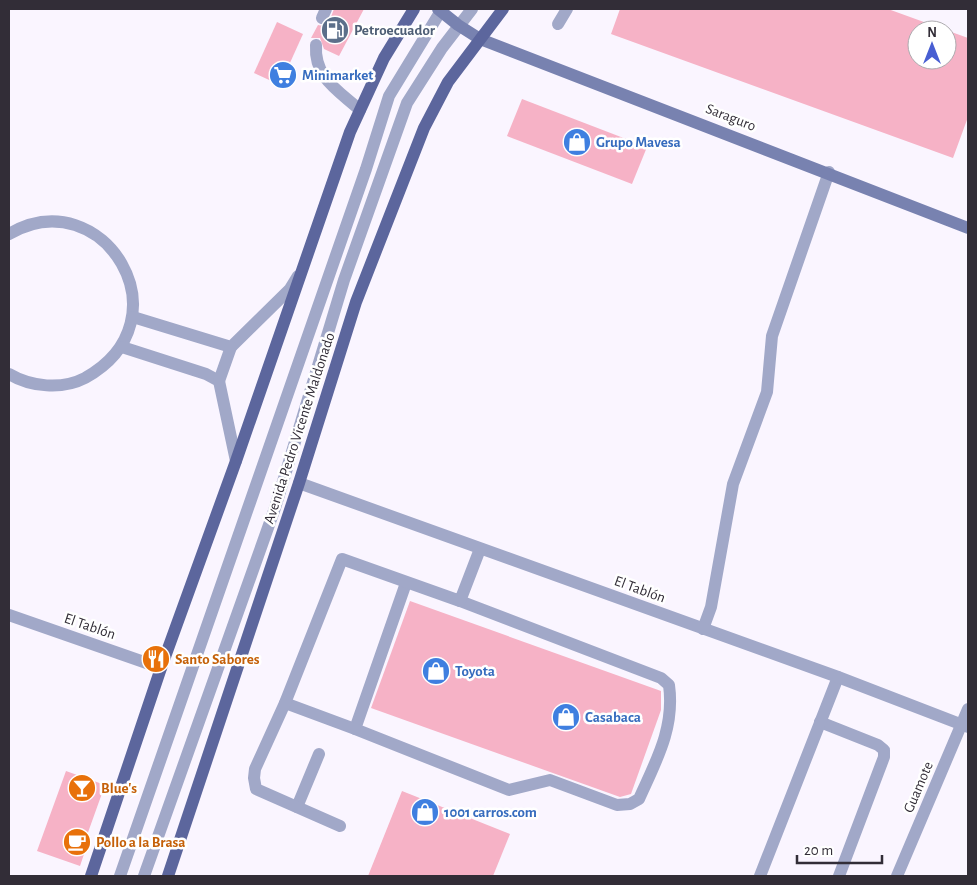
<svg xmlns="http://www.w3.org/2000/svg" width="977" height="885" font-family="'Alegreya Sans',sans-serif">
<rect width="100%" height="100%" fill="#faf5ff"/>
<g fill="#f6b2c6" fill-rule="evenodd">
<path d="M334,9H364L339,56L324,49L320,38H311L318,25L323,26L329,22Z"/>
<path d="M620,9H888L968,38V117L953,158L611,34ZM917,30H947V60H917Z"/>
<path d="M277,22L303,34L280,85L254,73Z"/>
<path d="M522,99L647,147L632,184L507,136Z"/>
<path d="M410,601L661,691V710L631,794L620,797L371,708Z"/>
<path d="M66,771L105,785L86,838L89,839L80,866L37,851Z"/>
<path d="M402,791L510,834L493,876H368Z"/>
</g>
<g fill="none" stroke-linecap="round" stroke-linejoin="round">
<g stroke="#a1a8c8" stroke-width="12">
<path d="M322,18L326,9"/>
<path d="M558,24L567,9"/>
<path d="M316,45C314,78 338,90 360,110"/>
<path d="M9,234C103,179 190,320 85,378C62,390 31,387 9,374"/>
<path d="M133,317L231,347L290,289L298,276"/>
<path d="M122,347L206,374L219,381L236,461"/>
<path d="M219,381L231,347"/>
<path d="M406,583L355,729L509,790L550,780L617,805L630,804L639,799C656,761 675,728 669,685L661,678L460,601"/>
<path d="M703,629L711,607L733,484L767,392L772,336L829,172"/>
<path d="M285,703L355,729"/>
<path d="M820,722L878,745L884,750V757L839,876"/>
<path d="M297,807L319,754"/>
<path d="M340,826L256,789L254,778L255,769L285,703L342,559L460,601L480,549"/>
<path d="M120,876L366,169L389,96L442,9"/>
<path d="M144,876L275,508L344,280L407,103L442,48L472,9"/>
<path d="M760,876L838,677"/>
</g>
<g stroke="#a1a8c8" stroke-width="12">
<path d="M299,483L838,677L968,727"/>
<path d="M9,615L161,668"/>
<path d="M897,876L968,709"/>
</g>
<path stroke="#7882b0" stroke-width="12" d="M438,9L458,25L480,39L968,228"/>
<g stroke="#5c669d" stroke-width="12">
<path d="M91,876L161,668L236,461L350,132L384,58L414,9"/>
<path d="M168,876L299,483L356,302L424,128L448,82L503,9"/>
</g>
</g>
<defs>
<symbol id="fuel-disc" viewBox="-11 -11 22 22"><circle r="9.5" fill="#5c6f8a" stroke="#fff"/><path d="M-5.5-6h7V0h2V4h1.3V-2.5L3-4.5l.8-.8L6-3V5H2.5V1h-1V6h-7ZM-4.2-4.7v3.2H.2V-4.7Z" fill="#fff"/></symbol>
<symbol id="supermarket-disc" viewBox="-11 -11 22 22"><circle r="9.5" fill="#3f7fe0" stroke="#fff"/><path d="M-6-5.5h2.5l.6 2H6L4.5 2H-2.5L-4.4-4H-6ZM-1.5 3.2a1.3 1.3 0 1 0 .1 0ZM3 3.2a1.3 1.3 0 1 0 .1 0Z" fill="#fff"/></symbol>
<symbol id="shop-disc" viewBox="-11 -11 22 22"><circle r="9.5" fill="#3f7fe0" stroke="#fff"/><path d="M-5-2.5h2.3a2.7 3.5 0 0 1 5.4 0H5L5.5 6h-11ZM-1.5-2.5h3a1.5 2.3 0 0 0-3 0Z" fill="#fff"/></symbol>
<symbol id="restaurant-disc" viewBox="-11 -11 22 22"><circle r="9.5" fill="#e8710a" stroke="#fff"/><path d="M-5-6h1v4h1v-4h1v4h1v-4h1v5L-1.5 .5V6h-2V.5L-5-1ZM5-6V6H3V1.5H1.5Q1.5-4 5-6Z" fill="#fff"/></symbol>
<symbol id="bar-disc" viewBox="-11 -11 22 22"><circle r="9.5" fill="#e8710a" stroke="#fff"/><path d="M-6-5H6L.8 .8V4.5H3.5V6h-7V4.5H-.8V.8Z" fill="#fff"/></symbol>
<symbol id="cafe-disc" viewBox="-11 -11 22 22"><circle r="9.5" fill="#e8710a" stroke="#fff"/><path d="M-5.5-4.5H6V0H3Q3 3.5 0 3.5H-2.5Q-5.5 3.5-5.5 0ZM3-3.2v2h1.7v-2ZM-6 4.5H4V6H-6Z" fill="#fff"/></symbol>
</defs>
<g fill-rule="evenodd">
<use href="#fuel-disc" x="319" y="14" width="32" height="32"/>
<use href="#supermarket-disc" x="267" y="59" width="32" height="32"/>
<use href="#shop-disc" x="561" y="126" width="32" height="32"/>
<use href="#restaurant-disc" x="140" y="643" width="32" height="32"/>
<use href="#shop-disc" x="420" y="655" width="32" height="32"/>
<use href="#shop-disc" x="550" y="701" width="32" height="32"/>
<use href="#bar-disc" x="66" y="772" width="32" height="32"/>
<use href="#shop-disc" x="409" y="796" width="32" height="32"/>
<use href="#cafe-disc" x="61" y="826" width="32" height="32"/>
</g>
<g text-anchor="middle" stroke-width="5" stroke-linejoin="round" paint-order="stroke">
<g font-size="15" font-weight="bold" fill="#4e5e75" stroke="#fff" text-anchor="start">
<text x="354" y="35">Petroecuador</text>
</g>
<g font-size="15" font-weight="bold" fill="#366cbe" stroke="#fff" text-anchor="start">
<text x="302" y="80">Minimarket</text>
<text x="596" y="147">Grupo Mavesa</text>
<text x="455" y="676">Toyota</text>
<text x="585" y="722">Casabaca</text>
<text x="444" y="817">1001 carros.com</text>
</g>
<g font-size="15" fill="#322d37" stroke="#fff">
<text transform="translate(731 117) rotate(21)" y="5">Saraguro</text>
<text transform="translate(299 428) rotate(-72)" y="5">Avenida Pedro Vicente Maldonado</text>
<text transform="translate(640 589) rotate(20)" y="5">El Tablón</text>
<text transform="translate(90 626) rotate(19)" y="5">El Tablón</text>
<text transform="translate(918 787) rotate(-67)" y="5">Guamote</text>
</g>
<g font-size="15" font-weight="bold" fill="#c56008" stroke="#fff" text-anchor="start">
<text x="175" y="664">Santo Sabores</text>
<text x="101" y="793">Blue's</text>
<text x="96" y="847">Pollo a la Brasa</text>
</g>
</g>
<rect width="977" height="885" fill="none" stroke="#322d37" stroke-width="20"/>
<g transform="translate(932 45)"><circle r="24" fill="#ffffff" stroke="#adabaf"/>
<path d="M0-4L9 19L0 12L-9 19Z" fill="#485ed2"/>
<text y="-8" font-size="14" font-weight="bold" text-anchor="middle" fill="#322d37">N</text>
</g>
<path d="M797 855v8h85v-8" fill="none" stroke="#322d37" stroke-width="2.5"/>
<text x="804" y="855" font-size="15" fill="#322d37" stroke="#ffffff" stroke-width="4" paint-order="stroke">20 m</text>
</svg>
